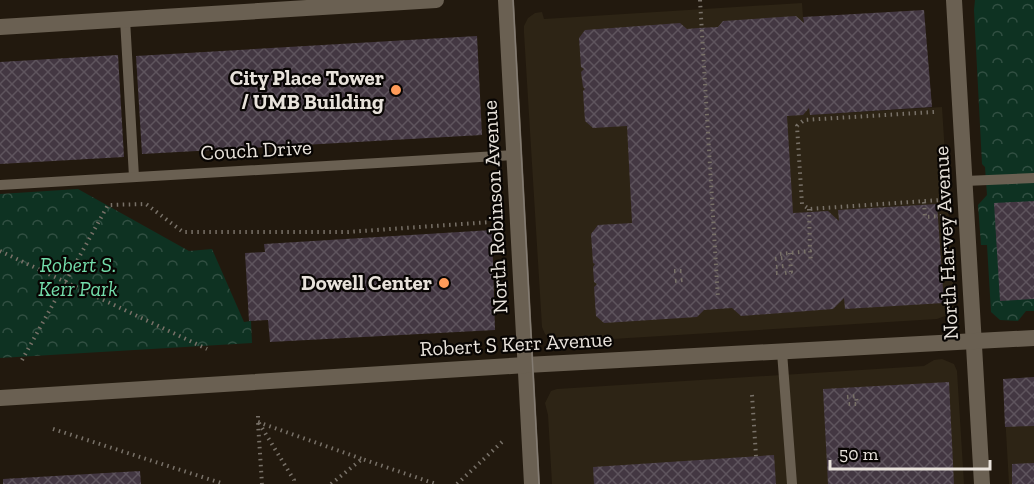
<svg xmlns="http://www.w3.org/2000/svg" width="1034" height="484" font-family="'Zilla Slab',serif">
<defs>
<pattern id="park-crowns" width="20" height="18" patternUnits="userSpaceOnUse" patternTransform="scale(1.5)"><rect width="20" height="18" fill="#0e3222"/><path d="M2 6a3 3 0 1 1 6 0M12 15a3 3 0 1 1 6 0" fill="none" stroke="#314f42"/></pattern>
<pattern id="building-cross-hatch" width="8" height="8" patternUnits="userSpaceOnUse" patternTransform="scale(1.5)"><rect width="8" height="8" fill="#433742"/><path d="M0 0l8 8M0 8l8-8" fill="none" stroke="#5e545d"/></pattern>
</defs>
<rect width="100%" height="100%" fill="#22190e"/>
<g fill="#2d2415">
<path d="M802,3L810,115L942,107L954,298V307L950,314L937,319L563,342L552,339L545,334L542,327L524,33V26L528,18L535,13L542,12L544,19Z"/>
<path d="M942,359L954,364L957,371L964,484H552L548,415L545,403L551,391L557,389L924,366L934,360Z"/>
<path d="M1034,377V484H1009L1003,379Z"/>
</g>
<g fill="url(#park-crowns)">
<path d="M975,0H1034V311H1026L1018,321L1000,320L991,312L987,245H981L978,205L987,195L985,167L982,164L974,10Z"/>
<path d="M78,189L189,251L212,249L244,322L251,321L252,343L0,358V194Z"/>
</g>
<g fill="url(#building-cross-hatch)">
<path d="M924,10L932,107L810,115L809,108L803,115L787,116L793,213L828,211L839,221L838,210L937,204L944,303L845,309L844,298L833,309L741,316L732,308L704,310L697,317L604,323L596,316L594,287L597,284L594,282L593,267L595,264L593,263L591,234L598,225L632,223L627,126L593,128L585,121L583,91L585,89L583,87L581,72L584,69L581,67L579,38L585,30L680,23L687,29L698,28L718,27L723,21L796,16L804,23L803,17Z"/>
<path d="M477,36L482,135L142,154L136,56Z"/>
<path d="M118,55L124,157L0,164V62Z"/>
<path d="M1034,201V299L1000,301L994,203Z"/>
<path d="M492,230L495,330L270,342L268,320L249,321L245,253L265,252L264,244Z"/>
<path d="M1034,377V426L1005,427L1003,379Z"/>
<path d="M949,382L954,484H828L823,389Z"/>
<path d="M774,455L776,484H594L593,467Z"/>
<path d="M1034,463V484H1012V464Z"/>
<path d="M140,471L141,484H3V479Z"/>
</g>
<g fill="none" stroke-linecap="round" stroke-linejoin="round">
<g stroke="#787168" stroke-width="4" stroke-dasharray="1.5 4.5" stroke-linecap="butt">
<path d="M700,0L718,299"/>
<path d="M934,112L804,120L797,126L802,204L809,209L940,200"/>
<path d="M924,202L925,217L941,216"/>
<path d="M809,209L810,251"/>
<path d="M0,251L207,349"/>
<path d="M780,254L810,251L811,263"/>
<path d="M775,259L783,258"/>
<path d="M776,267L784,266"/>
<path d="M674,271H682"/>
<path d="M776,273H781"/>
<path d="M785,273L791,272L790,253"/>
<path d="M675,281L683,280"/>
<path d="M22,360L108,205L146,204L183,232H348L491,222"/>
<path d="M752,395L756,456"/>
<path d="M847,397L856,396L857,404H847"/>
<path d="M258,416V422L362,459"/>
<path d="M258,423L262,484"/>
<path d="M259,423L294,480V484"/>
<path d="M53,429L224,484"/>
<path d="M331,484L362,459L436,484"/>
<path d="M457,484L502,442"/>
</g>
<g stroke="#6a6052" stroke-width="10">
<path d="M125,19L134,177"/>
<path d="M965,181L1034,178"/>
<path d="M0,185L514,155"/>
<path d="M782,352L792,484"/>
</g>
<g stroke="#6a6052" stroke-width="16">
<path d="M506,0L532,484"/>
<path d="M954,0L982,484"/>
<path d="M0,27L436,0"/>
<path d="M0,398L526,365L1034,338"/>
</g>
<path stroke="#837b72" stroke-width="1.5" d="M513,0L539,484"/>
</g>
<g fill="#fe9b59" stroke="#080503" stroke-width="2">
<circle cx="396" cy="90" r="6"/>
<circle cx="444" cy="283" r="6"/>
</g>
<g text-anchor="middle" stroke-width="4.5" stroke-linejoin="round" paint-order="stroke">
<g font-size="21" font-weight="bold" fill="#e8e2db" stroke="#080503" text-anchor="end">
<text x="384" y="85">City Place Tower<tspan x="384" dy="24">/ UMB Building</tspan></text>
<text x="432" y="290">Dowell Center</text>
</g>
<g font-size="21" fill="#e8e2db" stroke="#080503">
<text transform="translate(256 150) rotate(-3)" y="7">Couch Drive</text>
<text transform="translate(495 207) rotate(-93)" y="7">North Robinson Avenue</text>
<text transform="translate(946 243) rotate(-93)" y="7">North Harvey Avenue</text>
<text transform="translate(516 344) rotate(-3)" y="7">Robert S Kerr Avenue</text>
</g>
<g font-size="21" font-style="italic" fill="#73dcaa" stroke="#080503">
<text x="78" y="272">Robert S.<tspan x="78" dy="24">Kerr Park</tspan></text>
</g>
</g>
<path d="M830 460v9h160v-9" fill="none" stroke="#e8e2db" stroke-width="3"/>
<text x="839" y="460" font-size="18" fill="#e8e2db" stroke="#080503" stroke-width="4.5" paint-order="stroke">50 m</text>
</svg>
